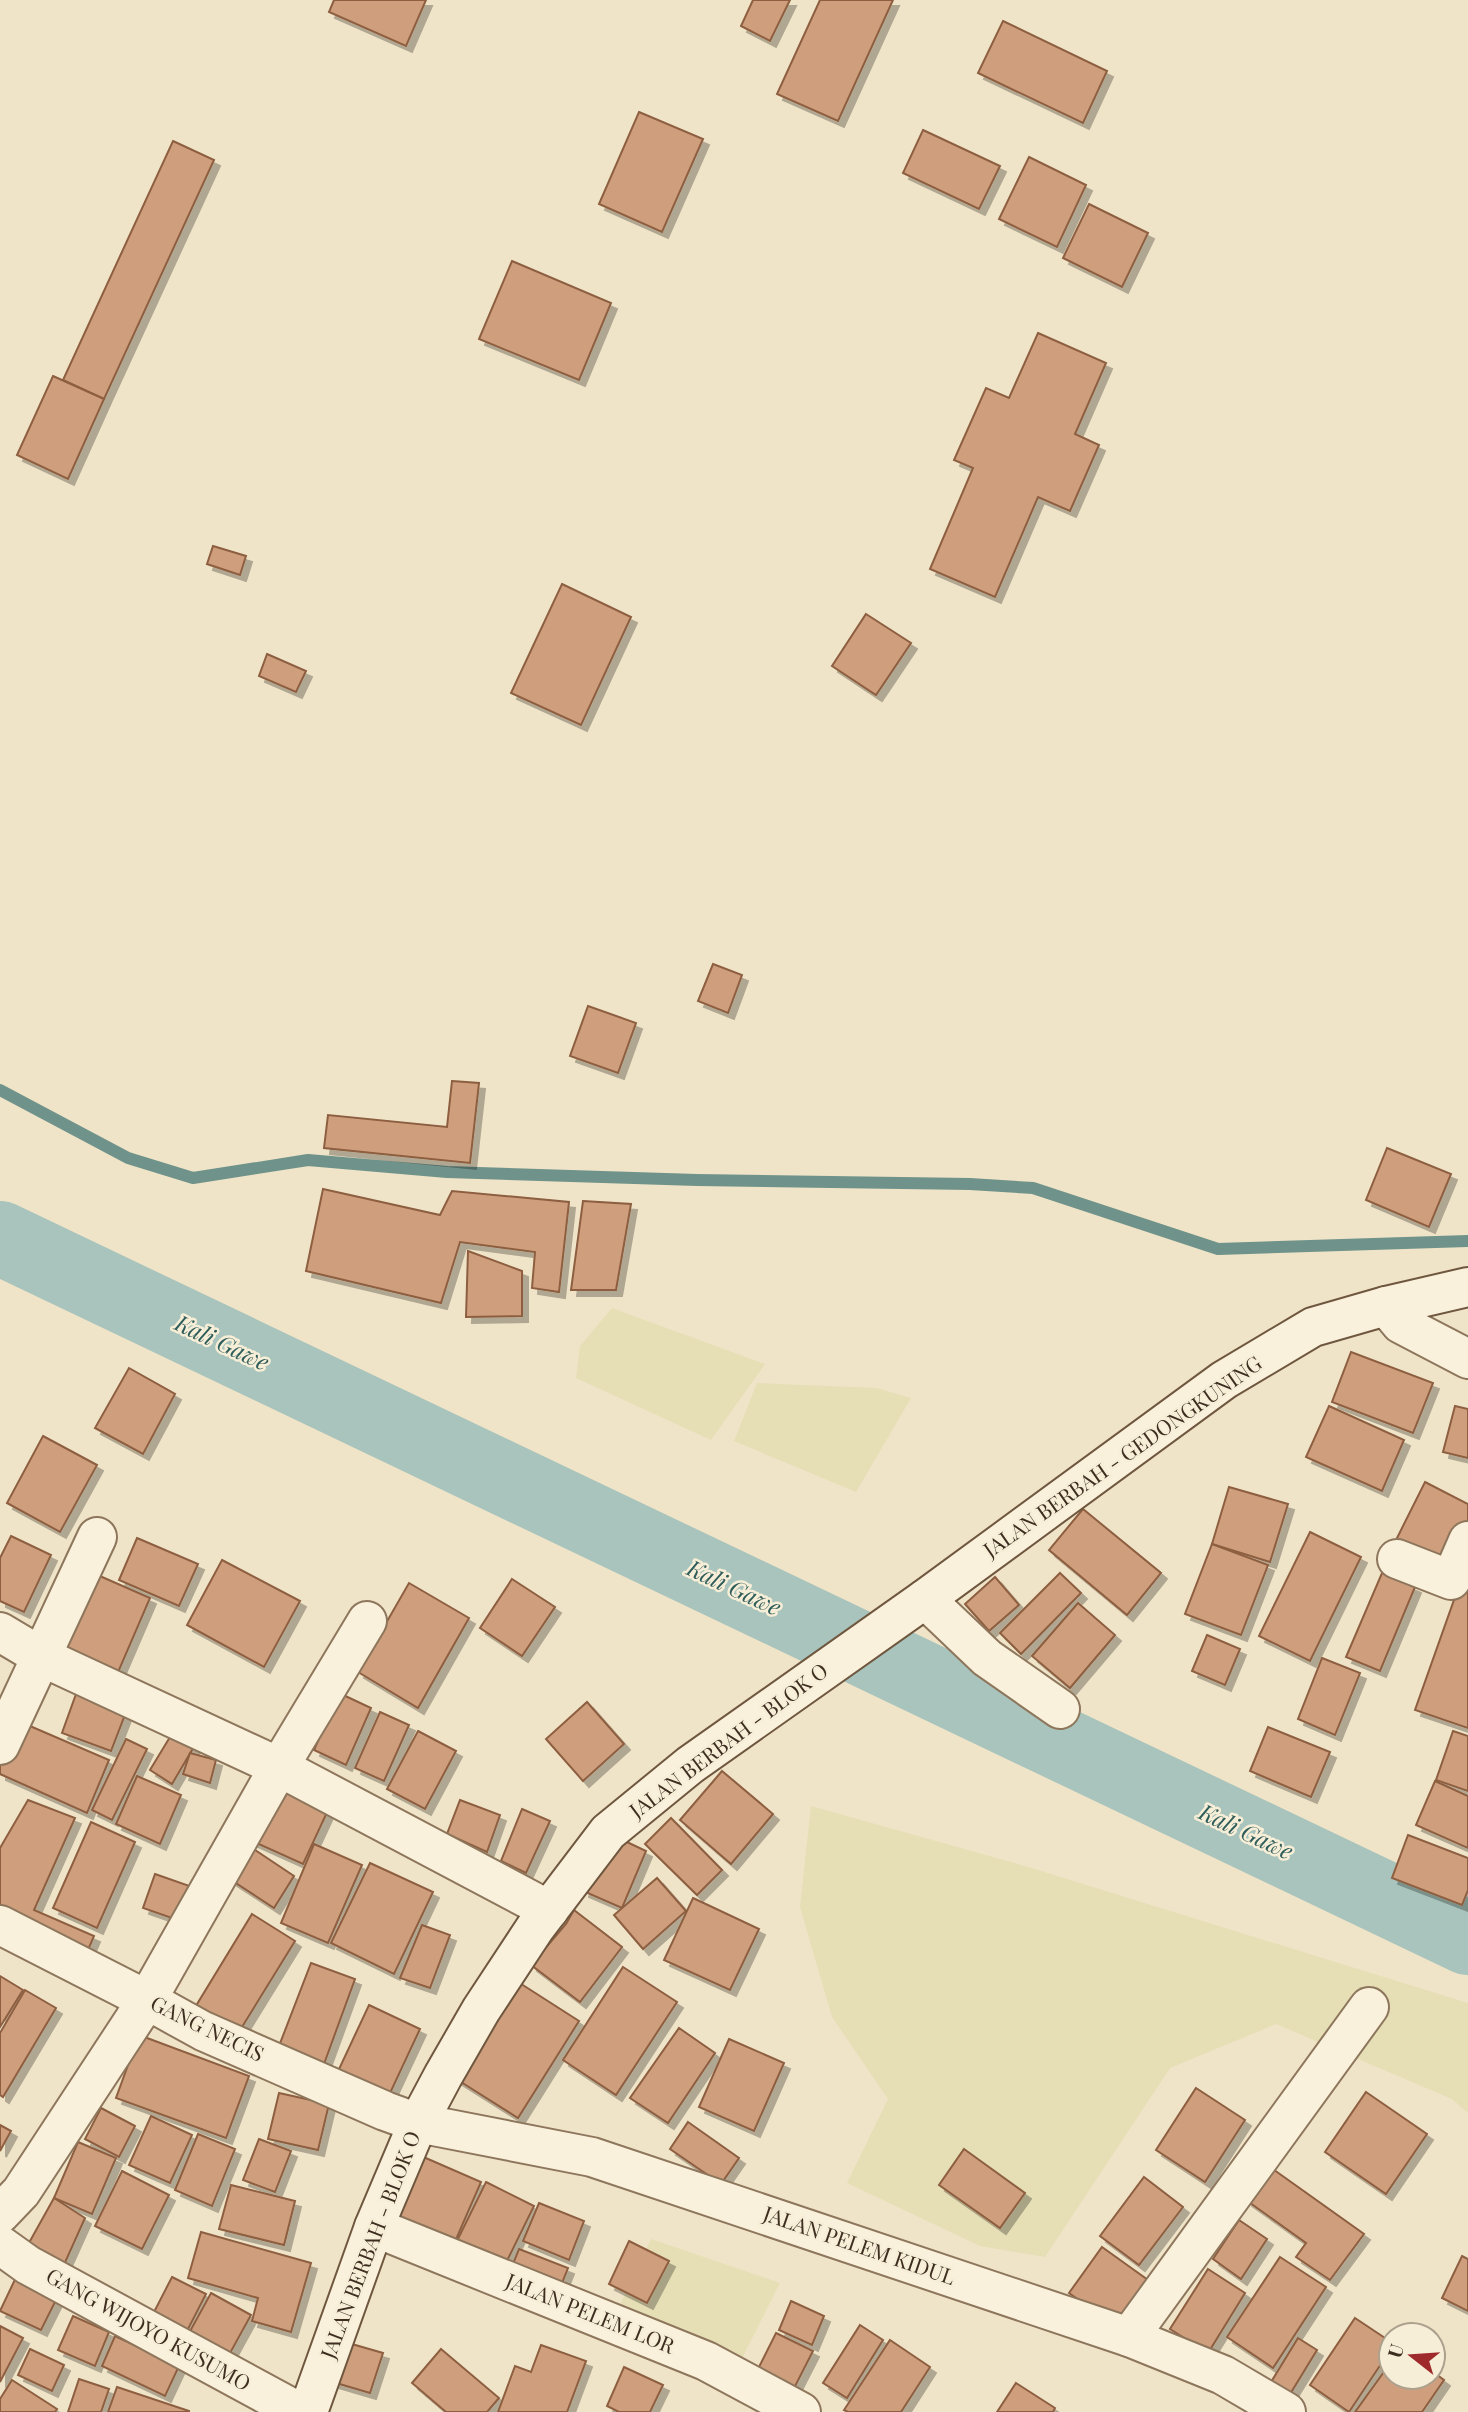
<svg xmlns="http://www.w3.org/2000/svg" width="1468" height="2412" font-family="'Playfair Display',serif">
<defs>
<filter id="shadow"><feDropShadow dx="6" dy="6" stdDeviation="0" flood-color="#0004"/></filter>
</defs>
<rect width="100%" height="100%" fill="#f0e4c8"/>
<g fill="#e6deb5">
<path d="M612,1308L765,1364L711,1440L576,1378L580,1346Z"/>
<path d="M757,1383L876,1388L911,1398L856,1492L734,1441Z"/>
<path d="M811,1806L1025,1866L1468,2003V2113L1452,2099L1276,2024L1170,2068L1045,2257L980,2246L847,2183L888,2099L832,2017L800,1907Z"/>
<path d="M651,2239L780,2283L728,2386L612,2322Z"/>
</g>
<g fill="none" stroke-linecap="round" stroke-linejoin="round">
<path stroke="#6f938a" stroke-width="12" d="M0,1090L128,1158L193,1178L308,1160L447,1172L697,1180L970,1184L1033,1188L1218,1249L1468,1241"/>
<path stroke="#a9c4bc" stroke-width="74" d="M0,1238L1468,1938"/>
</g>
<g fill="#cf9f7d" stroke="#8d5f41" stroke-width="2" filter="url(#shadow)">
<path d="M334,0H426L406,46L329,12Z"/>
<path d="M753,0H790L770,41L741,26Z"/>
<path d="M820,0H893L838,121L777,94Z"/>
<path d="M1003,21L1107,71L1083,123L978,73Z"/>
<path d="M639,112L703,139L662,232L599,204Z"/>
<path d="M923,130L1000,166L979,209L903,173Z"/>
<path d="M173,141L214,160L104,399L63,380Z"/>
<path d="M1029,157L1086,185L1057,247L999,219Z"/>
<path d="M1089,204L1148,233L1122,287L1063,258Z"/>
<path d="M512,261L611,303L579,380L479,339Z"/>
<path d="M1038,333L1106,363L1075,434L1099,445L1070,511L1038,497L995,597L930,569L973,468L954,460L986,388L1009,398Z"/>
<path d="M53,376L104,399L68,479L17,455Z"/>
<path d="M213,546L246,556L240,575L207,564Z"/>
<path d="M562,584L631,617L581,725L511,693Z"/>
<path d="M866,614L911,643L876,695L832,666Z"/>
<path d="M267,654L306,671L296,692L259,676Z"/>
<path d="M713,964L742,975L728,1013L698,1001Z"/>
<path d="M588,1006L636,1023L618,1073L570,1056Z"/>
<path d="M452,1081L479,1083L470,1163L324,1148L328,1115L447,1127Z"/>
<path d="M1387,1148L1451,1174L1429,1227L1366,1200Z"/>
<path d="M323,1189L440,1215L452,1191L569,1202L559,1292L532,1288L535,1252L460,1242L441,1303L306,1271Z"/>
<path d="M583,1201L631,1204L616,1290H571Z"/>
<path d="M468,1251L522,1271V1316L466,1317Z"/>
<path d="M1351,1352L1433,1383L1413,1433L1332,1402Z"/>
<path d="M129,1368L175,1394L143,1454L95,1428Z"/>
<path d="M1329,1406L1404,1440L1382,1491L1306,1457Z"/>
<path d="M1455,1406L1468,1409V1458L1443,1452Z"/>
<path d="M43,1436L97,1465L60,1532L7,1503Z"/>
<path d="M1425,1482L1468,1504V1529L1445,1573L1393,1546Z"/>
<path d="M1229,1487L1288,1504L1270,1562L1212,1544Z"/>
<path d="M1083,1509L1161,1573L1127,1615L1049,1550Z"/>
<path d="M1310,1532L1361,1557L1310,1661L1259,1636Z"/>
<path d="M11,1536L51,1555L24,1612L0,1601V1558Z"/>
<path d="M137,1538L198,1564L179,1606L119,1580Z"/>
<path d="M1212,1544L1268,1565L1241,1635L1185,1614Z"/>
<path d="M222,1560L300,1601L264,1667L187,1625Z"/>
<path d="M93,1573L150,1598L116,1677L59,1652Z"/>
<path d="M1060,1573L1081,1593L1021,1654L1000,1633Z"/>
<path d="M1382,1573L1415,1587L1380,1671L1346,1657Z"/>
<path d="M995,1577L1019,1605L989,1631L965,1604Z"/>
<path d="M512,1579L555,1607L522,1656L480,1628Z"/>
<path d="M409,1583L469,1618L418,1708L358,1672Z"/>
<path d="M1460,1583L1468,1585V1728L1415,1710Z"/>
<path d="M1078,1603L1115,1635L1070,1688L1032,1656Z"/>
<path d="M1207,1635L1240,1649L1225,1685L1192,1671Z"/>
<path d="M1322,1658L1360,1673L1335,1735L1298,1719Z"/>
<path d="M339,1693L371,1708L346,1765L314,1750Z"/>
<path d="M76,1694L126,1712L111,1751L62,1733Z"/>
<path d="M587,1702L624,1744L583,1781L546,1739Z"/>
<path d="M380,1712L409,1725L384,1781L355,1768Z"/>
<path d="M16,1720L109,1760L87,1813L0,1774V1757Z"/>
<path d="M1268,1727L1330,1752L1311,1797L1250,1771Z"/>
<path d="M418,1731L456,1751L425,1809L387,1789Z"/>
<path d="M1453,1731L1468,1736V1791L1436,1780Z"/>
<path d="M173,1732L195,1745L172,1784L150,1770Z"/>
<path d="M126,1739L147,1749L112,1820L92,1810Z"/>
<path d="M190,1753L216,1760L210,1783L183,1774Z"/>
<path d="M722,1771L773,1814L731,1864L680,1820Z"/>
<path d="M137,1776L181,1795L160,1844L116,1824Z"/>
<path d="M1435,1781L1468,1796V1848L1416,1825Z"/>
<path d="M279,1783L330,1806L303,1864L252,1841Z"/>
<path d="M28,1800L75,1818L34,1910L94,1936L88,1950L0,1912V1848Z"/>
<path d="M460,1800L500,1815L487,1852L447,1834Z"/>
<path d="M522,1809L550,1821L526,1873L501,1861Z"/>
<path d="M671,1818L722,1870L697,1895L645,1844Z"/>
<path d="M91,1822L135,1842L97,1928L53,1908Z"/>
<path d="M608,1833L646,1851L622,1908L583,1891Z"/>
<path d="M1408,1835L1468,1858V1890L1462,1905L1392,1878Z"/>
<path d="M246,1844L294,1876L274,1908L225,1876Z"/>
<path d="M314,1844L362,1865L328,1943L281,1923Z"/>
<path d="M370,1863L433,1892L394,1974L331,1943Z"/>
<path d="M155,1874L201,1890L189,1924L143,1908Z"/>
<path d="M657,1878L686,1911L643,1949L614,1915Z"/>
<path d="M693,1898L759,1929L730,1990L664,1960Z"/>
<path d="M574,1910L622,1947L580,2002L531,1965L566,1924Z"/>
<path d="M252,1914L295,1941L234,2040L191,2014Z"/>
<path d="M422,1925L450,1935L430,1988L400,1978Z"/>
<path d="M311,1963L355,1979L320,2075L274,2059Z"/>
<path d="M623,1967L677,2002L616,2095L563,2060Z"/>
<path d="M0,1976L23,1990L0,2027Z"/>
<path d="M515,1980L579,2021L518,2118L453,2077Z"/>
<path d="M25,1990L56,2008L3,2097L0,2095V2033Z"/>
<path d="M369,2005L420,2029L384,2106L333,2082Z"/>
<path d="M679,2028L715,2053L668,2123L630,2098Z"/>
<path d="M139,2035L249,2076L226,2138L116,2098Z"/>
<path d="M729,2039L784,2063L754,2131L699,2107Z"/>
<path d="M1196,2088L1245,2120L1205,2182L1156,2150Z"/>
<path d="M1366,2092L1427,2134L1386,2194L1325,2152Z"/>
<path d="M279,2093L329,2104L318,2150L268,2139Z"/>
<path d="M101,2108L135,2126L119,2157L85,2139Z"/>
<path d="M151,2116L192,2135L170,2183L129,2165Z"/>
<path d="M688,2122L739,2158L721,2184L670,2149Z"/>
<path d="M0,2125L11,2131L0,2151Z"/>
<path d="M198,2134L235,2149L212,2206L175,2190Z"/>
<path d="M259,2139L291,2151L275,2192L243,2180Z"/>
<path d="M78,2142L116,2158L92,2214L54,2198Z"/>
<path d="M964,2149L1025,2193L1000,2228L939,2185Z"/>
<path d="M412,2152L481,2182L454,2244L385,2213Z"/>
<path d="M1270,2167L1364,2234L1330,2280L1296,2257L1306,2243L1246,2200Z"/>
<path d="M122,2171L169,2195L142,2249L95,2226Z"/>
<path d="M1144,2177L1183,2207L1139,2265L1100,2236Z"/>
<path d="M486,2182L534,2206L499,2277L451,2253Z"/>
<path d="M231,2185L295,2201L284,2245L219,2229Z"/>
<path d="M54,2198L85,2218L63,2267L25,2250Z"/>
<path d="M539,2203L584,2221L569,2260L523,2241Z"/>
<path d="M1239,2220L1267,2239L1241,2279L1213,2259Z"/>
<path d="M201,2232L311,2263L291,2332L252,2321L258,2298L188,2278Z"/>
<path d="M629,2241L669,2261L647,2303L609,2284Z"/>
<path d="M1102,2247L1148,2280L1115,2325L1069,2293Z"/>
<path d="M519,2249L568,2268L556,2298L507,2279Z"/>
<path d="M1462,2256L1468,2259V2311L1442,2298Z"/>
<path d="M1280,2257L1326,2287L1273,2368L1227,2337Z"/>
<path d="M1208,2269L1245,2293L1208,2353L1170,2329Z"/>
<path d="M19,2271L61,2290L41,2330L0,2311Z"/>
<path d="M172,2277L206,2294L187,2331L153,2314Z"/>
<path d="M211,2293L251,2315L229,2355L189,2333Z"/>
<path d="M791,2301L824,2316L812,2345L779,2330Z"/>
<path d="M73,2316L109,2332L95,2366L58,2350Z"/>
<path d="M1355,2318L1391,2342V2349L1349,2412L1310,2385Z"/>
<path d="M860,2325L883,2340L847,2398L823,2383Z"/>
<path d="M0,2326L23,2338L0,2382Z"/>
<path d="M776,2333L813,2351L788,2400L751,2383Z"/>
<path d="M115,2336L179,2366L165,2396L102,2366Z"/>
<path d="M1298,2338L1317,2350L1287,2399L1268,2387Z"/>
<path d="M338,2340L383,2353L370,2393L326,2380Z"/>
<path d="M890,2340L930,2367L901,2412H848L844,2410Z"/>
<path d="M541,2345L586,2361L567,2412H498L515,2366L531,2372Z"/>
<path d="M30,2349L64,2365L52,2391L18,2375Z"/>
<path d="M441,2349L499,2398L487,2412H446L412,2383Z"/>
<path d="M1391,2362V2377H1433V2372L1444,2380L1422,2412H1355Z"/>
<path d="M624,2367L663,2385L650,2412H619L607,2406Z"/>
<path d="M79,2379L109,2389L101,2412H68Z"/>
<path d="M12,2380L57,2409L55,2412H0V2399Z"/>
<path d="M1016,2383L1055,2408L1053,2412H997Z"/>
<path d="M117,2387L189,2411V2412H108Z"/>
</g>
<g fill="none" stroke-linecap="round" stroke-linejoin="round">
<defs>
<g id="minor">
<path d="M1386,1306L1401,1324L1468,1359"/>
<path d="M1397,1559L1451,1580L1468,1541"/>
<path d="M925,1599L987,1658L1060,1709"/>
<path d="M0,1632L42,1657L279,1767L549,1910"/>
<path d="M0,1745L97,1537"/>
<path d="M0,1925L147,2000L203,2031L385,2111L418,2123L592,2157L1129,2337L1223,2375L1286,2412"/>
<path d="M0,2214L21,2192L147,2000L279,1767L367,1621"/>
<path d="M374,2227L706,2361L801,2412"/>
<path d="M0,2245L28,2265L299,2412"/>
<path d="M1129,2337L1369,2007"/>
</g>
<path id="secondary" d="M308,2412L374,2227L418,2123L443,2076L481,2010L535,1928L608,1832L690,1765L925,1599L1224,1380L1313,1327L1386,1306L1468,1287"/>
</defs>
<use href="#minor" stroke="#8d765c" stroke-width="42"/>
<use href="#secondary" stroke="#6f573f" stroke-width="42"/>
<use href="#minor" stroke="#faf1dc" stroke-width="38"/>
<use href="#secondary" stroke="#faf1dc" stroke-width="38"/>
</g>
<g text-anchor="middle" stroke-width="5" stroke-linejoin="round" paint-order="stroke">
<g font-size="21" fill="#3d2e20" stroke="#f7eed8">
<text transform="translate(1123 1457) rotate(-35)" y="7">JALAN BERBAH - GEDONGKUNING</text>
<text transform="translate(729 1741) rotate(-37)" y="7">JALAN BERBAH - BLOK O</text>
<text transform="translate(207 2029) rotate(26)" y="7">GANG NECIS</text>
<text transform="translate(371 2245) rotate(-69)" y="7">JALAN BERBAH - BLOK O</text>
<text transform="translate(859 2246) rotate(19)" y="7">JALAN PELEM KIDUL</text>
<text transform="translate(590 2314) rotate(22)" y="7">JALAN PELEM LOR</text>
<text transform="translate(148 2330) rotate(29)" y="7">GANG WIJOYO KUSUMO</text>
</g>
<g font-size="23" font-style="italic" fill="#2f5d5a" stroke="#f7eed8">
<text transform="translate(222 1343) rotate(25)" y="8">Kali Gawe</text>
<text transform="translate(734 1588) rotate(25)" y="8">Kali Gawe</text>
<text transform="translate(1246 1832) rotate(25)" y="8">Kali Gawe</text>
</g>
</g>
<g transform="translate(1412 2356) rotate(287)"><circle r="33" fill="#f7eed8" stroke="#ada18e" stroke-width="2"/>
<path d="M0-5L12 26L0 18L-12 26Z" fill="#9e2a2b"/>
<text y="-10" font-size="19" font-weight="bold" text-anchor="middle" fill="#3d2e20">U</text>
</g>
</svg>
